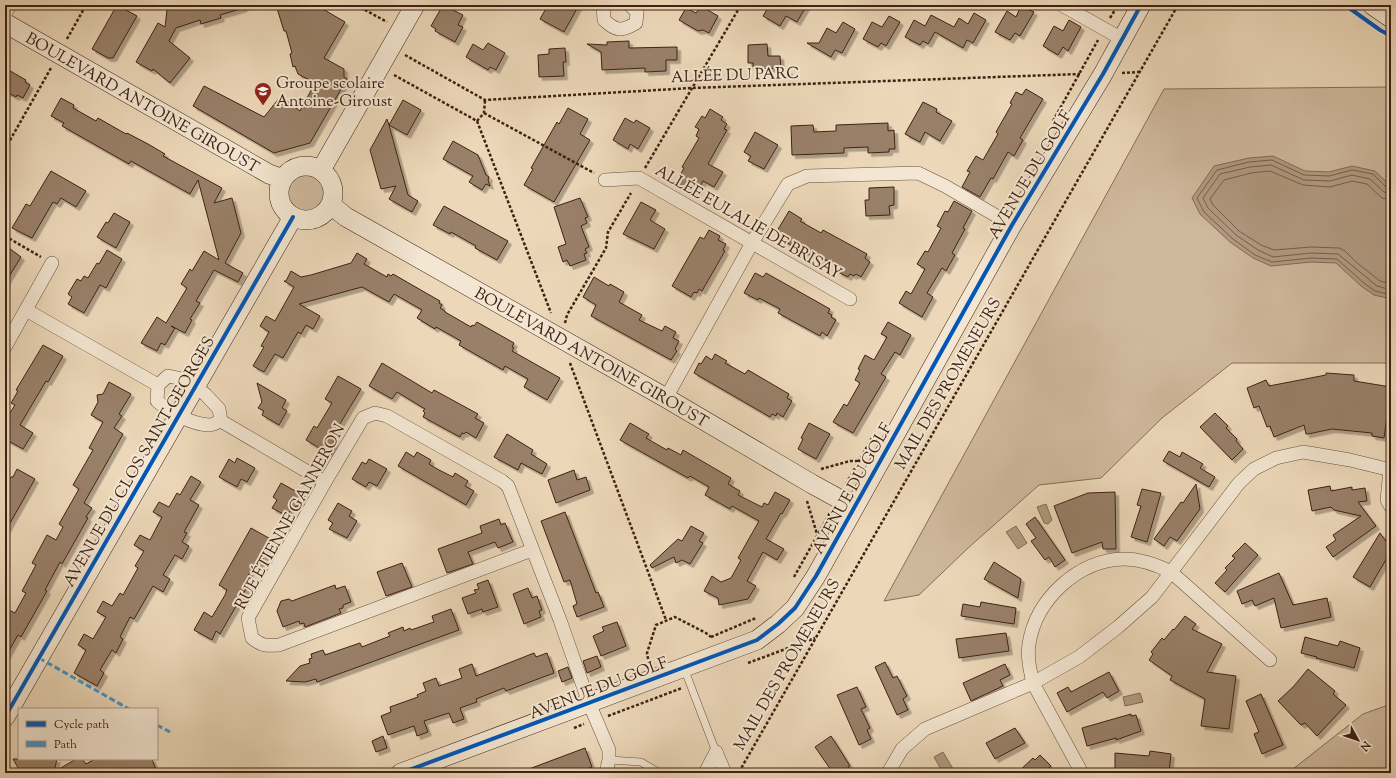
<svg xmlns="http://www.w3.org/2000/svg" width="1396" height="778" font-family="'Sorts Mill Goudy',serif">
<defs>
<filter id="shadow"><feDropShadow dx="3.5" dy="3.5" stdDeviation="0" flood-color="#0004"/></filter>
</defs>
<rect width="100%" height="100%" fill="#ecd8b9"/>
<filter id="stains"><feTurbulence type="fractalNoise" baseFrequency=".005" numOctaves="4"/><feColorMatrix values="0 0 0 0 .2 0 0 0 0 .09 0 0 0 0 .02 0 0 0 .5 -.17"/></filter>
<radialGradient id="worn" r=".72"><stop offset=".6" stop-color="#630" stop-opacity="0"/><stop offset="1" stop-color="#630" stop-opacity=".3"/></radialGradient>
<g fill="#cfb99d" stroke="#876d58">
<path d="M1391,87V363H1232L1162,418L1101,478L1039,485L967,549L919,595L884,601L1164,89Z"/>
<circle cx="305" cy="193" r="19"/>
<path d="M1391,704V773H1288L1363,714Z"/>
</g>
<g fill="#b19a81" stroke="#836a55">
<path d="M1273,156L1305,171L1329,172L1352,166L1375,171L1391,186V299L1374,295L1361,286L1336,263L1311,262L1271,266L1253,258L1230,242L1200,214L1192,198L1214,166L1249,158Z"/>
<path d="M1046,504L1052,520L1048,524L1044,523L1037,507Z"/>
<path d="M1016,526L1027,543L1018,549L1006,532Z"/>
<path d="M1140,693L1143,702L1125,706L1123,697Z"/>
<path d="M943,752L955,772L943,773L934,757Z"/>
</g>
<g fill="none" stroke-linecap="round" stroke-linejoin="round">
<g stroke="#785e4a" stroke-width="1">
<path d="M1391,189L1387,188L1373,174L1352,170L1329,176L1304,175L1272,160L1249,162L1217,170L1197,198L1204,212L1233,239L1255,255L1272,262L1311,258L1337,259L1364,283L1375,291L1391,295"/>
<path d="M1391,194L1384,192L1370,179L1352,175L1330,181L1304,180L1271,165L1250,167L1220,174L1203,198L1208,208L1236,235L1258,250L1273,257L1311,253L1338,254L1377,286L1391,290"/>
<path d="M1391,200L1382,198L1367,184L1352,181L1330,187L1303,185L1270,171L1251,173L1224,180L1210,199L1213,205L1239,231L1261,245L1274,250L1311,247L1339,248L1345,251L1356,262L1380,281L1391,284"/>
</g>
</g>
<g fill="#998069" stroke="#3f2113" filter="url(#shadow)">
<path d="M117,5L137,16L113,58H108L92,49Z"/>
<path d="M174,5H244V8L220,15L221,18L201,24L200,20L176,28L169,41L190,58L170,83L153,69L152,71L136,62L158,23L165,27L167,10L169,8Z"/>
<path d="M276,5H316L345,22L324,58L344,69V77L347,79L310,143L274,153L193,106L204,86L264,117L281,96L300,111L315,83L298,74L295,66L293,67L290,54L292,53L286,31H284Z"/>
<path d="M443,5L463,15L458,25L463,27L455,42L435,31L436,29L431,26Z"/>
<path d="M548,5H579L564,32L540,19Z"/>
<path d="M767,5H807L797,22L786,16L780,26L763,16L769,6Z"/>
<path d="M701,6L718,16L709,33L703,30L698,31L679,20L686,8L696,13Z"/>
<path d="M1021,6L1034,12L1020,36L1015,33L1010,40L995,32L1007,11L1016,17Z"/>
<path d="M974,13L986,20L973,43L967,40L963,48L935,32L928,44L923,41L920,45L905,37L914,20L925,26L931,15L954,27L959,18L968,24Z"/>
<path d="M889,16L900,22L886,46L881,43L878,47L863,39L872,22L882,27Z"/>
<path d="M1069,20L1081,27L1068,51L1063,47L1058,55L1043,46L1054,26L1063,31Z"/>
<path d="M843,22L855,29L842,53L835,50L831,57L807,43H819L827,28L836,33Z"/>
<path d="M629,41V48L677,47V60H666V71L645,72V68L602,70L601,52L587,44L607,45V42Z"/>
<path d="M488,43L505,53L496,70L490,67L488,70L466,57L473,44L483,50Z"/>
<path d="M767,44L768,56H780L781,68L753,69V63H748V45Z"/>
<path d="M565,48L566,62H563L564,76L539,77L538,55L549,54V49Z"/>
<path d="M5,68L26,80L25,82L30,85L23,98L17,95L16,97L5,91Z"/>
<path d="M1026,89L1043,99L1020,138L1023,140L1014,156L1008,152L993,179L991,178L980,197L962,187L970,172L967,171L976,156L983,160L998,134L996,132L1012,104L1010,103L1016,92L1022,95Z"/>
<path d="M61,98L74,105L73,108L96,121L98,118L126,134L127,133L148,144L165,154L163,156L222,188L214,203L232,198L241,233L225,263L243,273L238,282L214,270L196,301L200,303L190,319L192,320L185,333L171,326L175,328L165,345L161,343L157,351L141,343L157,317L166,323L187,288L181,284L190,269L192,271L204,251L219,260L198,180L190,194L131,161L129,164L62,126L64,123L51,116Z"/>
<path d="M403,100L421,110L407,135L389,125L408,195L418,201L412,212L389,199L396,186L381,189L370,150L387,119L389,125Z"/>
<path d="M923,102L937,109L936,112L952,121L940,141L925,132L920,142L905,134Z"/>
<path d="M568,108L588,119L580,134L590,140L554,202L524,185L533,169L531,168L557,122L559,124Z"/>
<path d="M710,109L723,117L721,120L727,124L724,129L727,130L708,164L723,172L714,187L703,181L695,196L675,184L684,168L682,167L699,138L696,136L699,129L695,127L702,116L705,118Z"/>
<path d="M625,118L634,123L636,120L650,128L638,149L630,144L628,149L613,140Z"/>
<path d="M888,123V131L894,130L895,149H889V152L868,153V147L844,148V153L792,155L791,126L813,125L814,132L836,131V125Z"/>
<path d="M755,132L778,145L764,169L748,161L751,156L744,152Z"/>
<path d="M453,141L478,155L486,175L489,177L488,180L490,186L486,184L482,190L469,182L473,176L443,159Z"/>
<path d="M51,171L86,191L76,207L61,198L57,204L53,202L32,238L12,228L26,204L30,206Z"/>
<path d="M894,187V205L889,206L890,215L866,216L865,200H869V188Z"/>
<path d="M580,198L588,217L585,218L587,223L581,226L589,247L585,249L587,253L584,254L586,260L570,266L567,260L563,262L558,247L566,244L554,207Z"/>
<path d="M954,201L972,211L963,228L965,229L952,253L955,255L946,271L942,268L927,293L933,297L922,317L899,303L906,291L911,294L925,269L917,264L925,251L928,252L941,228L937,226L945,211L948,212Z"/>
<path d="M641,202L656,210L650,220L665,229L654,249L623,234Z"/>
<path d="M444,206L508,241L497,260L475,248L476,246L451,232L450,234L433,225Z"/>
<path d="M789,211L802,219L800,221L821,233L823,230L867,254L865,258L870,262L861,277L856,274L854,276L850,274L848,277L838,272L841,268L820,257L819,260L782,240L785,235L777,231Z"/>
<path d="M114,213L130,222L116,248L97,237L106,222L108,223Z"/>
<path d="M709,230L720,236L718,240L726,244L723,250L725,251L702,291L699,289L697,293L694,292L691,297L672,286L700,237L704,239Z"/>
<path d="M5,245L21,257L5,283Z"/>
<path d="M107,250L122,259L106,288L100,285L84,313L68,304L72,297L68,294L77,279L81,281L84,276L88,278L97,263L99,264Z"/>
<path d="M357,253L367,259L364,264L387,277L388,274L391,276L393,274L426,293L440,301L439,303L442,305L440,308L445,311V312L471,327L472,325L474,326L477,322L514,343L512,347L514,348L512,351L560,378L547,400L524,387L528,379L505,366L503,370L459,345L461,341L436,327L435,329L417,318L422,310L394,294L389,302L362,287L299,304L320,316L313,329L306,325L301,334L298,332L283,358L275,354L264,372L253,366L264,347L261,346L269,332L260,326L266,316L275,321L294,287L284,281H286L291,271L301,277L311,275L351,263Z"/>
<path d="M755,273L763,277L766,273L830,309L828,313L832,315L831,317L836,320L827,336L822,332L820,336L778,313L780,309L759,298L758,300L744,293Z"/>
<path d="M594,277L609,286L610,284L624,292L619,302L642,315L639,320L662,331L665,326L676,332L673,338L679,341L675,349L677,351L671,360L591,316L596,305L583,297Z"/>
<path d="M888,322L911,335L900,355L895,352L881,374L886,377L853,433L833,422L844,404L847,406L860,383L855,380L860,370L858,369L865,355L874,360L887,337L881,334Z"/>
<path d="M43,345L63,356L48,382L46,381L20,425L33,433L23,449L5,439V421L15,405L11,403L18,391L16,390Z"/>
<path d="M715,354L727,361L725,363L745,374L748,370L789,394L787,398L792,401L783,417L777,413L776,416L772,414L770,417L694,373L699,363L701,364L706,356L712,360Z"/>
<path d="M382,363L432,393L434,390L478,414L475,418L484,423L476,438L466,432L464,434L462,433L460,437L423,417L425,413L423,411L425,409L397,392L392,399L369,386Z"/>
<path d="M1326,373L1354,375V381L1391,387L1384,438L1372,436V433L1332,429L1308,434H1306L1304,425L1274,437L1270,426L1267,427L1259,406L1254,408L1247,388L1266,380L1269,386L1326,375Z"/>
<path d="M338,376L361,389L332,437L335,438L333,442L337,444L331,455L306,440L314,426L317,428L332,403L325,399Z"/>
<path d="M109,382L131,394L119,414L122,416L114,428L123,434L84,503L92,508L86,517L88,518L62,564L60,562L45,590L47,591L21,637L18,635L5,658V608L15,613L26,593L22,591L36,565L32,563L47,535L56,540L63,527L59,524L79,489L73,485L93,450L89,448L103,422L91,415L98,402L97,395L103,394Z"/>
<path d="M257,383L286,400L282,408L287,411L279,425L262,415L264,411L258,408L262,402Z"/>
<path d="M1215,413L1228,426L1226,428L1237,439L1236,441L1243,449L1232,460L1200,427Z"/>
<path d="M630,423L649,434L646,438L667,450L668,448L681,455L683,450L731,478L728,484L740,491L738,495L762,507L764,503L768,505L775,492L790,500L782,514L781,513L766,539L784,549L777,560L763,552L747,581L756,586L748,599L719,605L718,598L704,591L712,576L721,582L731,578L741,560L738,558L759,521L732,506L730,509L705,495L709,487L690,476L688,478L620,440Z"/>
<path d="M809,423L830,434L816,459L798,449L803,439L801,438Z"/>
<path d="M507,434L533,450L531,454L547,464L542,474L521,463L518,470L494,457Z"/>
<path d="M1169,451L1180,457L1182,452L1203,464L1200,468L1215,477L1209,487L1163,461Z"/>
<path d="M406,452L414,457L417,452L431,460L429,464L439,470L453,477L455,473L468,481L465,486L474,491L466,505L398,466Z"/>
<path d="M237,458L255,468L247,482L241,479L237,487L219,477L229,459L235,463Z"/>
<path d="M369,459L387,469L377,486L369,482L366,487L352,479L362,462L366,464Z"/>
<path d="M17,469L35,479L5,532V487L11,477H13Z"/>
<path d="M574,470L577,480L586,477L590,490L556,503L548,480Z"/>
<path d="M191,476L201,482L190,500L199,505L184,532L187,533L182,542L189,546L182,559L175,555L163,575L170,579L163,592L153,586L134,619L130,617L120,637L123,639L116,653L112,650L100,670L104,673L97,686L74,673L86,650L78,645L84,634L93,639L106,617L97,612L103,601L112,606L120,593L123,595L138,568L135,566L144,551L134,545L140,535L150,540L162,517L153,512L159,502L169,507L177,493L180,495Z"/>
<path d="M281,483L306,497L300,508L296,506L294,509L292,508L287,516L272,508L277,500L273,497Z"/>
<path d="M1196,484L1200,509L1177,541L1170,537L1164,546L1154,539L1181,502L1183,503Z"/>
<path d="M1330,486L1331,491L1352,487V490L1365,488L1367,501L1358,502L1376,526L1333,557L1326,547L1336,540L1333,535L1361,516L1334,510L1331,507L1312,511L1308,490Z"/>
<path d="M1142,489L1161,493L1147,542L1131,537L1141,506L1137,505Z"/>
<path d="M1115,492L1116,549H1103L1102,542L1072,553L1054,506L1088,493Z"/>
<path d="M338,503L352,511L349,516L357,521L347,538L329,529L333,523L328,520Z"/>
<path d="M565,512L596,593L598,592L604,607L577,617L573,606L577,604L570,580L564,582L541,521Z"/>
<path d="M1035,517L1065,560L1055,567L1049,557L1045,560L1031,541L1036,538L1026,524Z"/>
<path d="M499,519L501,525L505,523L513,542L498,548L495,542L468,552L473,564L447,573L438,549L482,533L480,526Z"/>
<path d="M691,526L704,533L699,541L703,543L690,564L682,560L676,563L674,557L652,568L650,565L678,539L682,541Z"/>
<path d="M251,528L274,541L260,564L256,562L242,586L246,589L220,634L216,631L212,640L194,630L204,612L212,617L225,595L227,590L219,585Z"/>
<path d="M1380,533L1391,548V551L1370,587L1353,577Z"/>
<path d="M1245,543L1258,555L1225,592L1215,583L1227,570L1225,568L1235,558L1232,556Z"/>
<path d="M994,562L1021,579L1018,598L984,579Z"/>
<path d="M402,563L412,587L386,596L377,572Z"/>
<path d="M1279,573L1293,605L1327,598L1331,617L1281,628L1274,598L1255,606L1252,600L1242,604L1237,591Z"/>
<path d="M488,580L498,607L483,612L482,609L468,614L462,598L476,593L474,590L479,589L477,584Z"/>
<path d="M335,585L336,589L345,586L351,602L343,605V608L339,609L341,613L305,627L304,623L300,624L299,621L283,627L277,611L281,601L289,599L292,601Z"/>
<path d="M528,588L532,598L537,596L542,610L539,611L541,617L524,624L513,594Z"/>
<path d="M981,602L1016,608L1014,624L961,616L963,604L980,607Z"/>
<path d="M451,609L459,630L317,682L316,679L305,682L286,681L300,666L310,663L309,659L312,658L311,654L323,650L325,655L360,643L362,647L390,636L388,633L403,627L404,631L410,628L411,630L434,622L432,616Z"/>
<path d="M1185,616L1196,624L1192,629L1222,644L1207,672L1236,676L1229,729L1201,726L1205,699L1170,680L1172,676L1149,660L1153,654L1151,652L1162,638L1164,640L1173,629L1174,630Z"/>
<path d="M617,622L626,646L601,656L593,636L604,631L602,627Z"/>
<path d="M1006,633L1009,651L959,658L956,639Z"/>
<path d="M1305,637L1338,646L1340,641L1360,648L1354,668L1316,658L1317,657L1301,653Z"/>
<path d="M534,653L536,657L547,653L554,673L506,691L504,688L476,699L477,702L460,708L464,719L453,723L449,713L424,721L428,732L417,736L414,726L388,735L381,716L391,712L390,707L418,697L417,695L426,691L423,683L436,678L439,686L462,678L459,669L472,664L476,676Z"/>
<path d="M597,656L601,667L587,673L583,661Z"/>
<path d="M885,662L893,678L897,676L907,696L903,699L908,710L897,715L875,667Z"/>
<path d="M1005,664L1010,675L1000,680L1003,686L971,701L963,683Z"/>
<path d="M568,667L572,678L562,682L558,671Z"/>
<path d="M1308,669L1335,691L1333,694L1346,705L1317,736L1305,723L1301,725L1278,701L1294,686Z"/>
<path d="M1109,672L1119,691L1107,698L1103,692L1067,712L1057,693L1068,687L1071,692Z"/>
<path d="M857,687L866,707L861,709L870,728L867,730L871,739L859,745L837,695Z"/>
<path d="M1261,694L1283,745L1262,754L1254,734L1259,732L1246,701Z"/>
<path d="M1131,714V716L1136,715L1141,731L1116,740V738L1087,746L1082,728Z"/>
<path d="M1015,728L1025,743L995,759L986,743Z"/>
<path d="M383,736L387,748L376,752L372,741Z"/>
<path d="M831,736L840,750L850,766L848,767L853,773H833L815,747Z"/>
<path d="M585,748L592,767L577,773H521V772Z"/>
<path d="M1150,751L1171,754L1169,773H1149L1115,770V753L1149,756Z"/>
<path d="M1040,755L1051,766L1043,773H1017L1033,758L1035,760Z"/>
<path d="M13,759H57L54,772L76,759H82L86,764L95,759H152L157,773H21Z"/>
</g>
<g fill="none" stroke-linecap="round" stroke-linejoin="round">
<defs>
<g id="lane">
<path d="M684,668L716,752"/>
<path d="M609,760L641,762L660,773"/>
</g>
<g id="street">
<path d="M603,5L604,20C616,31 621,32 636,23L637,12L630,5"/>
<path d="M1062,5L1122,39"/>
<path d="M5,14L10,5"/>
<path d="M605,180L639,178L850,299"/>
<path d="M26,310L158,385"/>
<path d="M5,347L52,263"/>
<path d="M168,376L182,379L195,386L206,395L219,409L221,421C217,422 213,425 209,425C191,424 171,413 157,401L158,385Z"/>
<path d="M666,398L752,243L788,184L807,176L918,173L945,186L1012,225"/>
<path d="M221,421L325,482"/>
<path d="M1390,470L1387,500L1391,507"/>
<path d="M532,550L279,645C266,646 262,646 252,638L248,618L325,482L363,418L375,413L387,416L502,481L508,486L560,620L589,703L609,750V760L606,773"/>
<path d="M716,752L725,773"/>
<path d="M705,773L716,752"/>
<path d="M888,773L902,749L925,729L1033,683L1079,657L1118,627L1152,597L1239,483L1254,469L1276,458L1303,452L1350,460L1391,470"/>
<path d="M1082,773L1033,683C1030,670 1027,657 1029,644C1036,599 1078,560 1124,559C1141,559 1157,565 1171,572L1270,660"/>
</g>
<g id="secondary">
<path d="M1372,5L1391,18"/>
<path id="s1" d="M5,23L269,174L283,179"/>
<circle cx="306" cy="193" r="27"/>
<path d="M321,170L415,5"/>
<path id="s2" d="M331,205L346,217L666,398L812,484L854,507"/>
<path d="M5,717L293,217"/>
<path d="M401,773L757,640L778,624L795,608L816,576L1012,225L1103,74L1141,5"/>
</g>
</defs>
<use href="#lane" stroke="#6a4f3c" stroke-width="8"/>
<use href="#street" stroke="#6a4f3c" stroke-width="14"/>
<use href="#secondary" stroke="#3f2113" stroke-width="20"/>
<g stroke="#3f2113" stroke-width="2.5" stroke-dasharray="3 2" stroke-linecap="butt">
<path d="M356,5L387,22"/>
<path d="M1110,18L1118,5"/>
<path d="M67,39L86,5"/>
<path d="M405,55L485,100L692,88L1080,74"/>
<path d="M1122,73L1139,72"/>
<path d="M394,75L477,121L551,313"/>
<path d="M484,113L594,173"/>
<path d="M477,121L484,113L485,100"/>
<path d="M1053,121L1098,40"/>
<path d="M5,149L51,68"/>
<path d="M645,168L741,5"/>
<path d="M5,236L41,257"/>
<path d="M565,323L567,315L606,248L608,232L631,193"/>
<path d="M570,363L666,620"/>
<path d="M821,469L850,461H859"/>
<path d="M846,484L872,438"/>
<path d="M807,501L817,534"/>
<path d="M794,577L831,511"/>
<path d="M711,637L756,618"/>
<path d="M748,663L815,638"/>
<path d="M649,664L647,653L656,625L675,617L706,633L711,637"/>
<path d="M608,716L682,688"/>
<path d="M574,728L584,724"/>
<path d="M739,772L1178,5"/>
</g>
<use href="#lane" stroke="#f3e6d2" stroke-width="7"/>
<use href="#street" stroke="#f3e6d2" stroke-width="13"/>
<use href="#secondary" stroke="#f3e6d2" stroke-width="19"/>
<g stroke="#3f95d3" stroke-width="3" stroke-dasharray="6 3" stroke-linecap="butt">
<path d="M1238,5L1246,7L1270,5"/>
<path d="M791,74L793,84"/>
<path d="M39,658L129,709"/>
<path d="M157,725L170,732"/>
</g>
<defs>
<g id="cycleway">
<path d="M1345,5L1380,30L1391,36"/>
<path d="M5,717L293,217"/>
<path d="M401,773L757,640L778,624L795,608L816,576L1012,225L1103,74L1141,5"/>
</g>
</defs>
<use href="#cycleway" stroke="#f3e6d2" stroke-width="6"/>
<use href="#cycleway" stroke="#0057b8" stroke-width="4"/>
</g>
<defs>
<symbol id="school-pin" viewBox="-11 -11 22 30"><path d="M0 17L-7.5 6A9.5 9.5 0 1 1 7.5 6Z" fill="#8f2418" stroke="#f3e6d2"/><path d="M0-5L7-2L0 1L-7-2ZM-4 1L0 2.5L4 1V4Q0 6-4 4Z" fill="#fff"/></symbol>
</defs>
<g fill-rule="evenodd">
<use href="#school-pin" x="253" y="81" width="20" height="27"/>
</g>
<g text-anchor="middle" stroke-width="4" stroke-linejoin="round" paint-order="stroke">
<g font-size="16" fill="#3f2113" stroke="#f3e6d2">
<text transform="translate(735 74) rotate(-2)" y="6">ALLÉE DU PARC</text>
<text dy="6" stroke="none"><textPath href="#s1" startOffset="159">BOULEVARD ANTOINE GIROUST</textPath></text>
<text transform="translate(1029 174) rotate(-59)" y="6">AVENUE DU GOLF</text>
<text transform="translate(749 221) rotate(30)" y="6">ALLÉE EULALIE DE BRISAY</text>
<text dy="6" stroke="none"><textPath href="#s2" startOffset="302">BOULEVARD ANTOINE GIROUST</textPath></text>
<text transform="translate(947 383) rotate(-60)" y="6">MAIL DES PROMENEURS</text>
<text transform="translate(138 461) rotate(-60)" y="6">AVENUE DU CLOS SAINT-GEORGES</text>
<text transform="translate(851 488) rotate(-61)" y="6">AVENUE DU GOLF</text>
<text transform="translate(289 516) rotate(-61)" y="6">RUE ÉTIENNE GANNERON</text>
<text transform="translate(786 664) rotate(-60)" y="6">MAIL DES PROMENEURS</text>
<text transform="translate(598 687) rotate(-21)" y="6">AVENUE DU GOLF</text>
</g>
<g font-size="16" fill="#3f2113" stroke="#f3e6d2" text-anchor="start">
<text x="276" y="88">Groupe scolaire<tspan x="276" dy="18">Antoine-Giroust</tspan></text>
</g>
</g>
<rect width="1396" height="778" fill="none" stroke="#ecd8b9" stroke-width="20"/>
<rect x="6" y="6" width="1384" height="766" fill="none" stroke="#3f2113" stroke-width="2"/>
<rect x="10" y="10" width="1376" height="758" fill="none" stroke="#3f2113"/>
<rect x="18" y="708" width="140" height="52" fill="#f3e6d2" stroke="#ab9786"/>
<rect x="26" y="721" width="20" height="6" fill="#0057b8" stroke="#ab9786"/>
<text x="54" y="728" font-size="12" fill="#3f2113">Cycle path</text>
<rect x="26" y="741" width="20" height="6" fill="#3f95d3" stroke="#ab9786"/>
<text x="54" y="748" font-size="12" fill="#3f2113">Path</text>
<g transform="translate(1358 740) rotate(130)" stroke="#f3e6d2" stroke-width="3" paint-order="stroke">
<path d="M0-3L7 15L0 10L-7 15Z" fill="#3f2113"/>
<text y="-6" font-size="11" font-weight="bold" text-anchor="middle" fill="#3f2113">N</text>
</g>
<rect width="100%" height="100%" filter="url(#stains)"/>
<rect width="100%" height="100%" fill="url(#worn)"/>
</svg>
